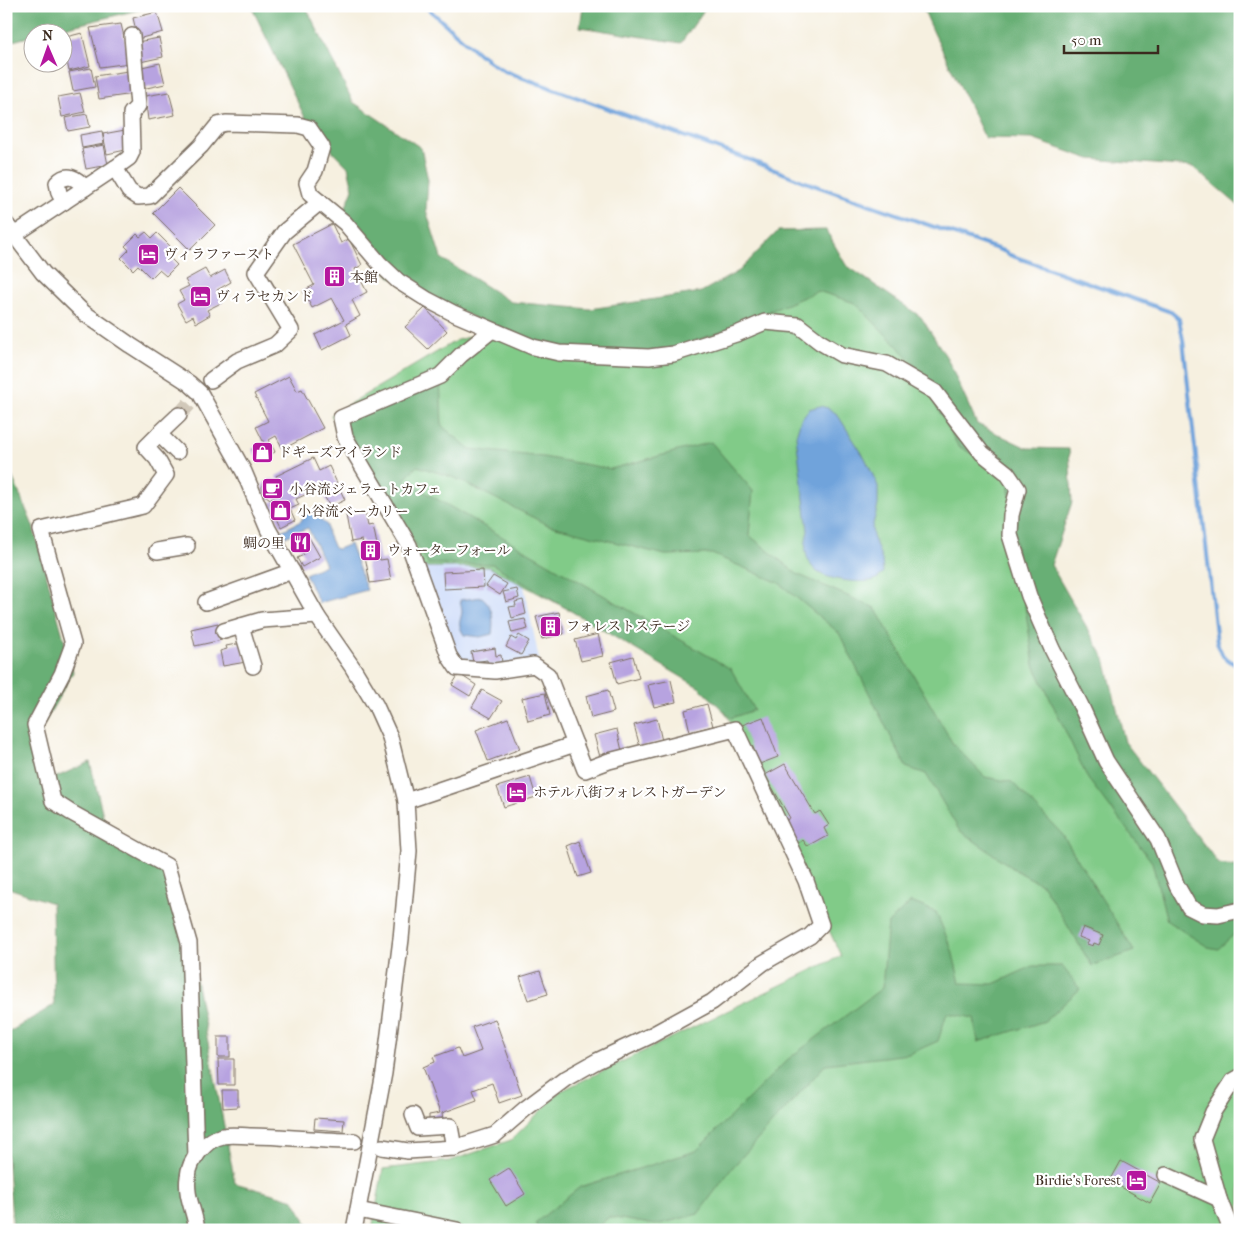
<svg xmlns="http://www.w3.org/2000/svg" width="1246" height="1236" font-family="'IM FELL French Canon','Noto Serif JP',serif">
<rect width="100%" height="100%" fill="#fff"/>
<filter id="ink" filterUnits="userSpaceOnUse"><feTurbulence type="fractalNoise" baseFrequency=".02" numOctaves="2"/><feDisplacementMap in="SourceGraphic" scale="10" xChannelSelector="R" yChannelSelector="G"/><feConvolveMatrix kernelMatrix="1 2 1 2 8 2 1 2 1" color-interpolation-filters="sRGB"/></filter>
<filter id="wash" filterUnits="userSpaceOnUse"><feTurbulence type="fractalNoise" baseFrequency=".0096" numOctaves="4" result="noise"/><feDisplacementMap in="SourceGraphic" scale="20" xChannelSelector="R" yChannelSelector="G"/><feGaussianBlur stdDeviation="1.12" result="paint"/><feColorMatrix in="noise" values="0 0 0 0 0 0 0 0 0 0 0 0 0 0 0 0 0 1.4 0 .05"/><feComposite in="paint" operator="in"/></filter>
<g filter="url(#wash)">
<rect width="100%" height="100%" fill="#f6f0e0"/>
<path fill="#ccdbf9" d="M422,567H489L524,586L539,659L503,672L455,665Z"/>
<path fill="#81cb88" stroke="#5e7a53" d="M792,264L901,325L982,444L1035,484L1052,649L1240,902V1230H372L383,1169L450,1161L511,1140L561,1091L841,956L744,746L710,685L489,567H422L331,415L457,340L491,331L682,327Z"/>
<g fill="#68af74" stroke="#526c49">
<path d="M6,6H154L48,32H32V36L13,41L6,38Z"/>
<path d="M251,6H304L308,11L353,102L421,148L428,180L426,210L441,258L511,302L590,309L701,292L739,271L778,231L826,230L846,265L921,317L947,358L977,424L1027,448L1069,449L1072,502L1051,565L1105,659L1125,742L1219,864L1240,867V929L1218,949L1208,947L1167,921L1152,862L1088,779L1034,665L1016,548L1007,473L958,446L912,361L855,303L818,291L723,331L649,357L544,352L390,277L341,219L353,189L348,167L310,128Z"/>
<path d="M583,6H707L681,43L580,27Z"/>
<path d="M922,6H1240V207L1193,167L1090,159L1032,139L985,138L934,33Z"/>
<path d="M440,376L442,426L470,449L543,457L611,469L711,442L753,491L749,535L797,574L875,608L953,744L985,777L1012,782L1062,834L1134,951L1092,966L1043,885L1017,871L959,830L926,774L906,767L839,633L779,583L712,554L665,555L548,525L455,478L417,466L404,480L731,669L754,710L731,718L700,688L492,564H428L341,418Z"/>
<path d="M6,462L33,526L73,672L37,736L50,780L90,762L107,832L167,866L184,917L235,1183L294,1200L311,1230H13L6,1144V1034L54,1005L52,903L6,887Z"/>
<path d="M911,902L936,912L952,950L960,983L993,984L1033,966H1062L1080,989L1045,1021L978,1042L974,1018L947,1013L938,1041L909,1054L826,1064L732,1168L698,1214L656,1225L609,1217L594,1230H539L535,1223L580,1187L696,1151L787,1060L882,988L888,923Z"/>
</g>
<g fill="#70a3db" stroke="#56667c">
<path d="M820,406L828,408L837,414L865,458L878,486V505L872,528L873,536L882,560L883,573C881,575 878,579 874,580C861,584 823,580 814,569C804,557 804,545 808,531L796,436L801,419L809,409Z"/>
<path d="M313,512L327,525L328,534L334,548L338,549L350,544L367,590L319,603L305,574L325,565L308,528L285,537L281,531L301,521L305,514Z"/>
<path d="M482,597C493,606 494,620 492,634L480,637L464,635C457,623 460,624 462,612C462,608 460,603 460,600Z"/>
</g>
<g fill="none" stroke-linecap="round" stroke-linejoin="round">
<path stroke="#70a3db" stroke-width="4" d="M425,6L480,55L485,56L487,60L504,71L750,160L805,182L1006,252L1007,254L1171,312L1179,319L1183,340L1217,643L1223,656L1240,668"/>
</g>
<g id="blocks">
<g fill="#b7a3e0">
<path d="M157,12L163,32L138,39L133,18Z"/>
<path d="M121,24L130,63L100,67L90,28Z"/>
<path d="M82,33L90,66L69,71L62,38Z"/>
<path d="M159,38L163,57L140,62L137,42Z"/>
<path d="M160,63L165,84L142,89L137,68Z"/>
<path d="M91,68L95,87L73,91L69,72Z"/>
<path d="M128,71L133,94L99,99L95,76Z"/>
<path d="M169,92L175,115L148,120L145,96Z"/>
<path d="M80,93L85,112L62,117L58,97Z"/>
<path d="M87,114L90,127L68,131L65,118Z"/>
<path d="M125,130L130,149L107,154L103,134Z"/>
<path d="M102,131L104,144L82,148L80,135Z"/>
<path d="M104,145L108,165L86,169L82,149Z"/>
<path d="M178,188L215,225L190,250L153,213Z"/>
<path d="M332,224L341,243L349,239L362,265L355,269L367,292L352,300L360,316L346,324L351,335L322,350L315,335L344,320L332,298L312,308L303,291L314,285L293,244Z"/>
<path d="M146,232L152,238L157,233L175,251L169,257L177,265L166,276L159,270L151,278L138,265L133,270L121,258L129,250L125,246L137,234L140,237Z"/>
<path d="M205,269L210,278L225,270L231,282L217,290L223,302L207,310L210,315L196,323L193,316L186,320L177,304L184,300L179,291L189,286L185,280Z"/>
<path d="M425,308L447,331L428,349L405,327Z"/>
<path d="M289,376L297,391L302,389L323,428L283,449L276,436L269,440L275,452L259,461L252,449L264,443L256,427L268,421L254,394Z"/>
<path d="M313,458L319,471L329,466L345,500L330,507L320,488L296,499L299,505L290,509L295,520L281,527L270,503L276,500L275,498L270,499L264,494L262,487L264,483L271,479L278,480L276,476Z"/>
<path d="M365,512L368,526L373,525L380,560L387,559L391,580L370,583L362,540L351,542L346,515Z"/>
<path d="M307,534L320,557L302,567L297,558L304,555L296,541Z"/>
<path d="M483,570L484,587L444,589L443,572Z"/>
<path d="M493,576L507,584L500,595L486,586Z"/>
<path d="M517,589L519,598L506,602L503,592Z"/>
<path d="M523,600L526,614L512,618L509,607L516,606L515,602Z"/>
<path d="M559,612L564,634L542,639L536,617Z"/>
<path d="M525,619L528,629L512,633L509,622Z"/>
<path d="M218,623L222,640L195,646L191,629Z"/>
<path d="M598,634L603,656L581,661L575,640Z"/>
<path d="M519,635L529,641L521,655L506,647L511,637L516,640Z"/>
<path d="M242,643L246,662L223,666L220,651L227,649L226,646Z"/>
<path d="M495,648L496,656L501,655L502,663L488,665L487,660L473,662L471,652Z"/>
<path d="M633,656L639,678L617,684L611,662Z"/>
<path d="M459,674L476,685L470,696L452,685Z"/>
<path d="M671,680L676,702L654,707L648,685Z"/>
<path d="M482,690L502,701L491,718L472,707Z"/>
<path d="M608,690L614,712L591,718L586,696Z"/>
<path d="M545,693L550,715L528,721L522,698Z"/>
<path d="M707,704L713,726L690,732L685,710Z"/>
<path d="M763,717L778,757L757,765L742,725Z"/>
<path d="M508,718L520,749L488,761L476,730Z"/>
<path d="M657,719L662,741L640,747L634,725Z"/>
<path d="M617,729L622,751L600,757L594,735Z"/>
<path d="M785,764L815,814L820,811L829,825L824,828L828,836L808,847L803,840L797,844L784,821L790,818L765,775Z"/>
<path d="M530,777L536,797L504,807L497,787Z"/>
<path d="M580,841L591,873L578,877L568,846Z"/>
<path d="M1083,927L1103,935L1099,945L1094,943L1093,946L1087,944L1089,941L1079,937Z"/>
<path d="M540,971L548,994L528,1000L520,977Z"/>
<path d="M495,1019L522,1095L499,1103L492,1083L473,1090L477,1100L442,1113L443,1120L429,1122V1115L440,1113L423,1067L435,1062L433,1057L458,1048L462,1058L481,1051L472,1027Z"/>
<rect x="218" y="1037" width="12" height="20"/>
<path d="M218,1059H234V1085H219Z"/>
<path d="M222,1090H238V1107L223,1108Z"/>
<path d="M315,1118L344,1120L343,1131L314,1129Z"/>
<path d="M1121,1161L1161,1183L1150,1203L1110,1181Z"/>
<path d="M509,1168L525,1194L506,1206L490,1180Z"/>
</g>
</g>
</g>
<g filter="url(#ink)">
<use href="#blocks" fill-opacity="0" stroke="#7c6f62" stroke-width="1"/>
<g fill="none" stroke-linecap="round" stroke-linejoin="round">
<path stroke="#d1c8b9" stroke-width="15" stroke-dasharray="15 8" stroke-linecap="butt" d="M179,415L211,380"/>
<defs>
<g id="minor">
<path d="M115,168L129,191L138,197L150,196L201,146L218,125L226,123L298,125L309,128L322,147L315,171L307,183L310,194L345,223L380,264L398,281L428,300L453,313L533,347L559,353L649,357L673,354L739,333L765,322L798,325L820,342L842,355L887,364L935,392L982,453L1007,473L1018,489L1011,515L1010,535L1029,596L1052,649L1081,706L1106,761L1158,839L1177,886L1189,907L1203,914L1218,915L1240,910"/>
<path d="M64,202L59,193L57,183C67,172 77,178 85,188"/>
<path d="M6,224L43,273L84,313L130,345L189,383L200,393L244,472L268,529L317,616L353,668L376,706L390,737L406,801L409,851L401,939L384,1073L354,1230"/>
<path d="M14,235L115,168L129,158L132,152L131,113L138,106L132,36"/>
<path d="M211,380L237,361L275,345L291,330L256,272L284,232L320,202"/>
<path d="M159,434L146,447L157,459L166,475L143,506L41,530L73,644L62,674L35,725L53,801L70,812L167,866L189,943L196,1156"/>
<path d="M177,452L159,434L179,415"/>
<path d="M157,551L187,546"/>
<path d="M206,602L292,571"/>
<path d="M241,626L253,666"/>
<path d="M224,631L262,620L317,616"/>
<path d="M406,801L575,744"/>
<path d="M413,1115L418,1128L450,1126L454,1148"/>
<path d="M382,1147L408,1151L454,1148L495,1135L525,1109L565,1079L597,1061L650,1036L712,1002L763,963L810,936L821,925L806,881L735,729L609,761L585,770L548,675L534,665L495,671L457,668L449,656L409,545L345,437L341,418L440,376L461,355L491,331"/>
<path d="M1166,1175L1219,1199"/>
<path d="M358,1210L457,1230"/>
<path d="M197,1230C195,1212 185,1196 188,1177C189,1160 206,1139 223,1136C232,1134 242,1136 250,1136C285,1136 319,1141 354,1141"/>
<path d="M1231,1230L1219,1199L1202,1139L1213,1112L1233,1081L1240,1077"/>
</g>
</defs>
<use href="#minor" stroke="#7c6f62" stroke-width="18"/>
<use href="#minor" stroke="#fff" stroke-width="15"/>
</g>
</g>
<defs>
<symbol id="hotel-square" viewBox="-11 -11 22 22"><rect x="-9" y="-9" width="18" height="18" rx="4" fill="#b5179e" stroke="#fff"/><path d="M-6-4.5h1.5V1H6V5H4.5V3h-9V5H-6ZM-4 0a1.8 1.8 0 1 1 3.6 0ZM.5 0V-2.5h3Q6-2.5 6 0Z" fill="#fff"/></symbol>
<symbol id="building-square" viewBox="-11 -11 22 22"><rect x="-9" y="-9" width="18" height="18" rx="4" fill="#b5179e" stroke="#fff"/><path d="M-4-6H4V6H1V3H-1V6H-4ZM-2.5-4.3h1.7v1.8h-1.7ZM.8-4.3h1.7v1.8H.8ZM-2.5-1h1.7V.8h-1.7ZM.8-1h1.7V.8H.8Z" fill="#fff"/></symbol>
<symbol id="shop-square" viewBox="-11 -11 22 22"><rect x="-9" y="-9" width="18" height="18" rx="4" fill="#b5179e" stroke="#fff"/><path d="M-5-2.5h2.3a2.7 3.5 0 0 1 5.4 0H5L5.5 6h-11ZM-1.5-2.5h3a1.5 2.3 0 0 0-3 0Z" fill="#fff"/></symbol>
<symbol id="cafe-square" viewBox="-11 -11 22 22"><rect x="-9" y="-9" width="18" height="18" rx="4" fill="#b5179e" stroke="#fff"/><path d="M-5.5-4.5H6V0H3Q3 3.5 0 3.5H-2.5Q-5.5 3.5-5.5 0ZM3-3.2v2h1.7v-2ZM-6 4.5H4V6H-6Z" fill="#fff"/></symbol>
<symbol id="restaurant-square" viewBox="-11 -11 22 22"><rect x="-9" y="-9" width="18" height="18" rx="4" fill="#b5179e" stroke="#fff"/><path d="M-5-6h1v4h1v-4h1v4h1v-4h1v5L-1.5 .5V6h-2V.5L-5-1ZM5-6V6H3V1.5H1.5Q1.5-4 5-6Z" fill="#fff"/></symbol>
</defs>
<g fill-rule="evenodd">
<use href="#hotel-square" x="136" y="242" width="25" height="25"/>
<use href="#building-square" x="322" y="264" width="25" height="25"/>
<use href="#hotel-square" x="188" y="284" width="25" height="25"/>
<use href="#shop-square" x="250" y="440" width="25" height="25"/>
<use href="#cafe-square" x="260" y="476" width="25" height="25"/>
<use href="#shop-square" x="268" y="498" width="25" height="25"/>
<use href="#restaurant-square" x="288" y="530" width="25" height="25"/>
<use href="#building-square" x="358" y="538" width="25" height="25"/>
<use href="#building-square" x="538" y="614" width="25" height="25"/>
<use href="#hotel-square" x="504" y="780" width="25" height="25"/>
<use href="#hotel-square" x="1124" y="1168" width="25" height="25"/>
</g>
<g text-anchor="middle" stroke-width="4.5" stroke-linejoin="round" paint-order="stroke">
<g font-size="14" fill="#3b2a1e" stroke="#fff" text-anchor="start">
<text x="164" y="259">ヴィラファースト</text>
<text x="350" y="282">本館</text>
<text x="216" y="301">ヴィラセカンド</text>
<text x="278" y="457">ドギーズアイランド</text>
<text x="289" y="494">小谷流ジェラートカフェ</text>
<text x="297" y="516">小谷流ベーカリー</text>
<text x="285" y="548" text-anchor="end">蜩の里</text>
<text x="387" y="555">ウォーターフォール</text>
<text x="566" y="631">フォレストステージ</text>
<text x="533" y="797">ホテル八街フォレストガーデン</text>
<text x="1121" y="1185" text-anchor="end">Birdie's Forest</text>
</g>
</g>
<rect width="1246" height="1236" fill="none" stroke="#fff" stroke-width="25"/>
<g transform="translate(48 48) rotate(358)"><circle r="24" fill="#ffffff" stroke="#b1aaa5"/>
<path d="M0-4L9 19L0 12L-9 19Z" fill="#b5179e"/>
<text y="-8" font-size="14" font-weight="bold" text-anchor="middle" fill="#3b2a1e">N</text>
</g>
<path d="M1064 45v8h94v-8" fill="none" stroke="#3b2a1e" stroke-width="2.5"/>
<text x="1071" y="45" font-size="15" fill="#3b2a1e" stroke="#ffffff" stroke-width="4" paint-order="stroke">50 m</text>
</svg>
